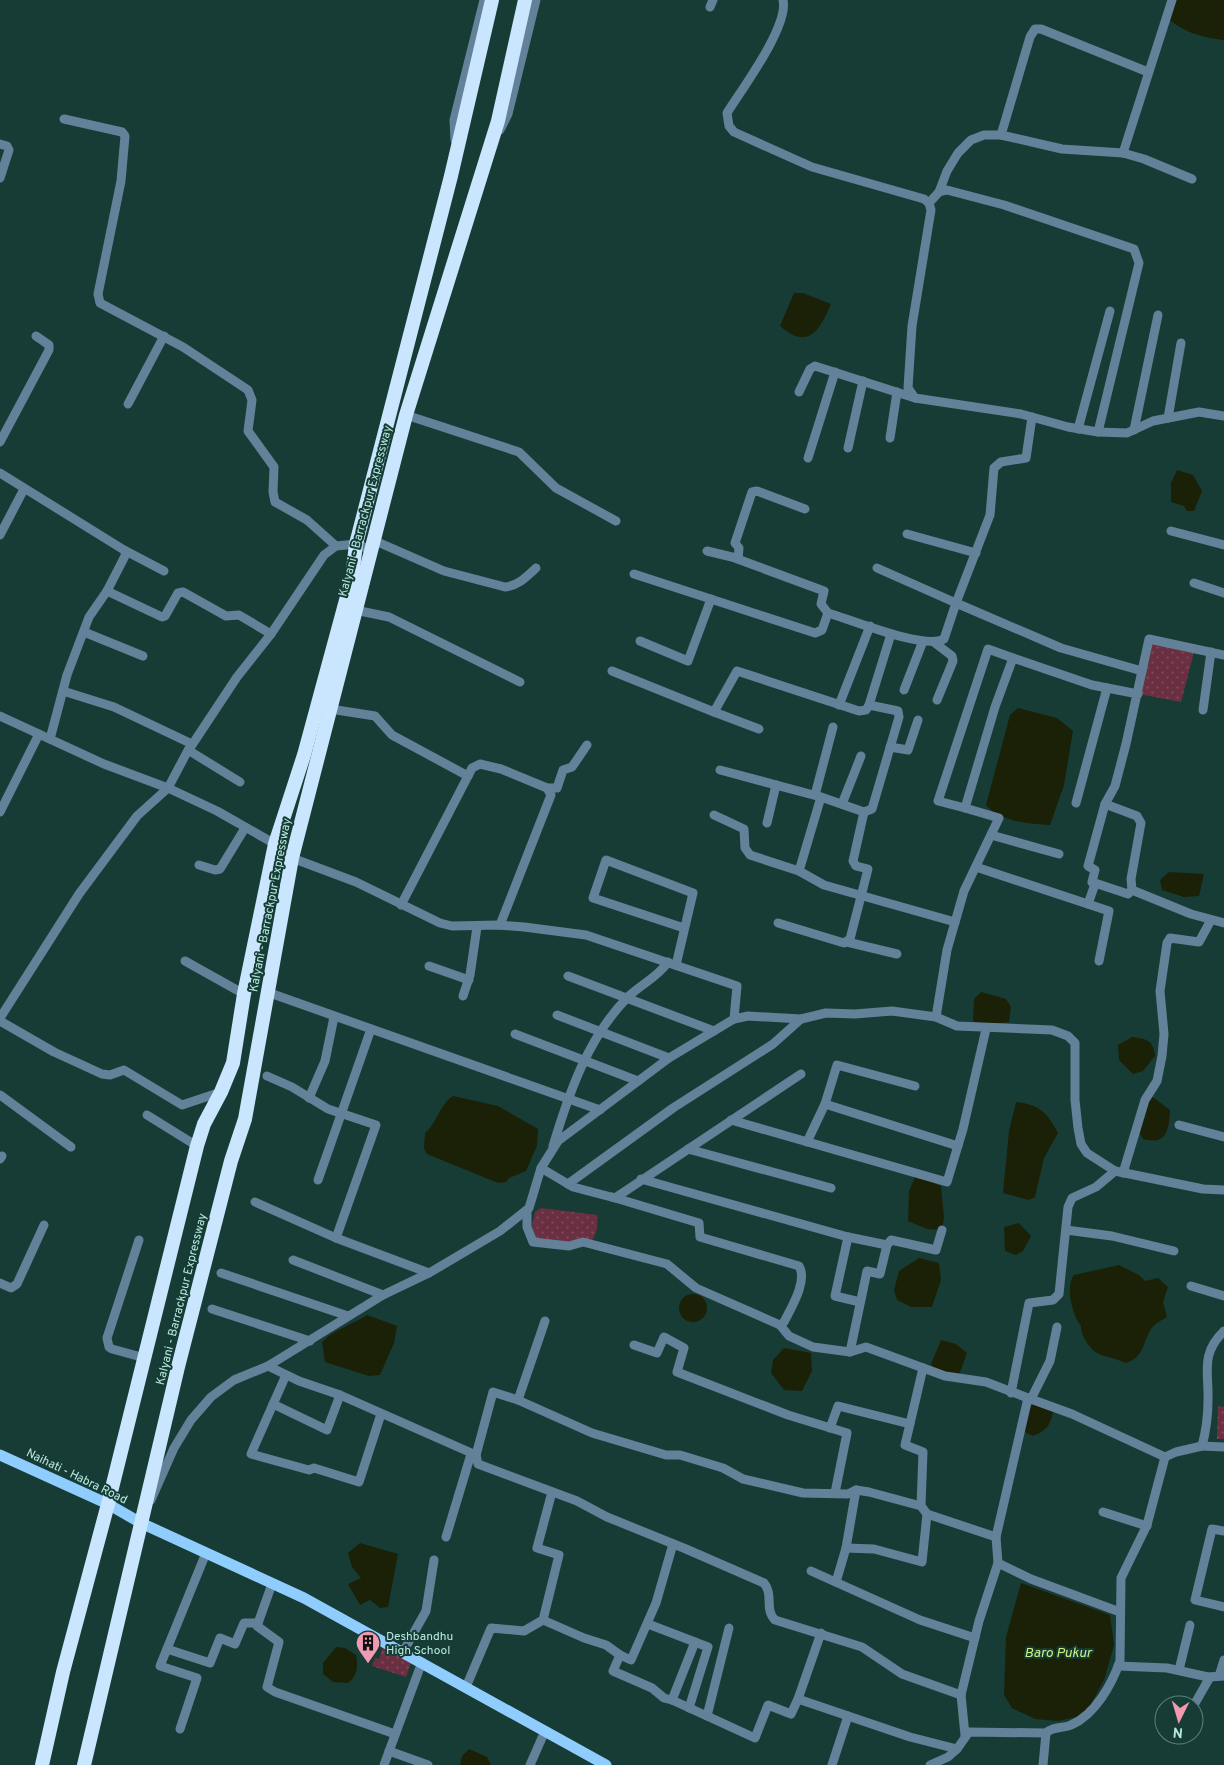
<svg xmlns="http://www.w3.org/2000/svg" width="1224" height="1765" font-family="Overpass,sans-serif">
<defs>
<pattern id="grass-dots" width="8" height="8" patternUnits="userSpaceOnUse" patternTransform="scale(1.25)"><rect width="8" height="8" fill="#6a2f41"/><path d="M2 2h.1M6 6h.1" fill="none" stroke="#7d4d5c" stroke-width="1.8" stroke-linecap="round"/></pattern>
</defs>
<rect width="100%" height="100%" fill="#173c36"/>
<g fill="url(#grass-dots)">
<path d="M1150,638L1194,652L1181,702L1139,694Z"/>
<path d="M541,1208L597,1215C598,1225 597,1234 591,1242L568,1244L536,1238L532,1226L535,1212Z"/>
<path d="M1218,1406L1224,1407V1439H1217Z"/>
<path d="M383,1646L412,1660L406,1677L372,1666L375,1658L379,1659Z"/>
</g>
<g fill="#1a2107">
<path d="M1170,0H1224V40C1200,37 1185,33 1166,17Z"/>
<path d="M794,293H803L831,304C820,330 808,351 780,326Z"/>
<path d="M1177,470L1193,475L1202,491L1194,511H1187L1184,506L1171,502V483Z"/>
<path d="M1018,708L1057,718L1073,731L1064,785L1050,825C1029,824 1001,822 986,805L1010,715Z"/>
<path d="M1169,872L1204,874L1199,896L1184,897L1162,890L1160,880Z"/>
<path d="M981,992L1006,999L1011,1007L1009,1022L983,1025L973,1021L974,999Z"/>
<path d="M1132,1037C1147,1039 1153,1040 1155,1056L1143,1071L1133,1074L1119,1060L1118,1045Z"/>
<path d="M1150,1095L1170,1110C1169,1129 1167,1146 1143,1139L1138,1130Z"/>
<path d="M453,1096L498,1106L538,1129L537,1146L526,1171L509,1178L506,1182L498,1183L427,1154L424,1149L425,1133C437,1123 440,1104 453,1096Z"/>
<path d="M1016,1102C1040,1105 1047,1112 1058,1133L1044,1158L1035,1197L1029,1200L1003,1193L1009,1131Z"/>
<path d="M915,1177L934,1181L935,1184L941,1186L944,1218L942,1230L927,1229L908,1221L909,1191Z"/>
<path d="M1019,1223L1031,1236L1023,1251L1016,1255L1005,1251L1004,1227Z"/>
<path d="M919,1258L939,1263L941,1280L932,1307H911L897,1300L894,1290L899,1271Z"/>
<path d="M1119,1265L1139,1275L1145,1281L1158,1278L1168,1287L1163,1302L1167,1317C1162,1320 1154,1324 1151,1329C1142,1344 1144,1358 1125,1363C1116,1358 1107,1358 1097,1353C1090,1349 1080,1334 1081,1326C1072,1315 1065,1286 1074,1275Z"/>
<circle cx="693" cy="1308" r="14"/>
<path d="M367,1315L397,1326L394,1343L380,1375L369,1376L325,1362L322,1342C335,1329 352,1325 367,1315Z"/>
<path d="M941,1340L956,1344L967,1353L959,1375L935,1371L931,1364Z"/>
<path d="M784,1348L811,1353L812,1371L802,1391L784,1390L771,1373L773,1360Z"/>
<path d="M1036,1404L1053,1411C1051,1425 1046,1431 1033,1436L1023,1431L1030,1406Z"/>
<path d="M360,1543L398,1554L388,1607L380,1608L370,1600L360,1605L348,1584L361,1578L352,1567L348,1553Z"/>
<path d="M1021,1583L1110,1615L1114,1645L1104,1680L1085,1715L1058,1721L1035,1719L1012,1708L1004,1695L1006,1637Z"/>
<path d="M336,1647L345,1648L356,1655C358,1666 358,1675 348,1683L333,1682L323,1674V1663Z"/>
<path d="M469,1749L487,1757L491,1765H460L462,1756Z"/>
</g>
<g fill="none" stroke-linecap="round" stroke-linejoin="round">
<g stroke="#638199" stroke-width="9">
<path d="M783,0C789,26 742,89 727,113L729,126L734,132L812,167L924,199L929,203L931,210L912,326L908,388L915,398L1021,414L1068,427L1098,432L1127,433L1153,421L1199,412L1224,416"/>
<path d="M710,7L713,0"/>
<path d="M64,119L122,132L125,136L121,181L98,294L100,303L183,347L248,390L252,400L248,431L274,467L273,492L275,502L307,520L336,546"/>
<path d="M500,130L508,114L536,0"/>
<path d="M1001,135L1030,37L1035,29H1041L1148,72"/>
<path d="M455,140L454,120L484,0"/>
<path d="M0,144L7,146L9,150L0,178"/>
<path d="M1123,153L1172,0"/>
<path d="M939,192L947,171L958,153L971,140L984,135H1001L1062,149L1123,153L1144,159L1192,179"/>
<path d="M929,203L939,192L947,190L1004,205L1134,249L1139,263L1098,432"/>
<path d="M799,392L810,369L815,366L915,398"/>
<path d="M128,404L164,336"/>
<path d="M406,415L519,452L556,488L616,521"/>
<path d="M1168,418L1181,343"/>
<path d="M1078,429L1110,311"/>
<path d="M1134,430L1158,315"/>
<path d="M890,438L897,392"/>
<path d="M0,442L49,350V345L36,336"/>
<path d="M848,448L863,381"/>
<path d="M808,458L835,372"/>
<path d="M0,473L124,550L126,554L107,591L89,617L67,675L50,739"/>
<path d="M1171,531L1224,545"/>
<path d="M907,534L976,553"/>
<path d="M0,535L24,489"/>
<path d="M373,540L444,571L505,587C518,586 526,577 536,568"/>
<path d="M124,550L164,571"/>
<path d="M707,551L732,557L824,591L821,604L828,613C852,620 924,650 944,639L956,603L1061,648L1142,671"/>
<path d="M738,559L739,548L735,543L752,492L757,491L805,509"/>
<path d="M877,568L956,603L990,515L994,468L1001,462L1026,458L1032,417"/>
<path d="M634,574L815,633L822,630L828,613"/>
<path d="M1194,583L1224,593"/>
<path d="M107,591L162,617L165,616L178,593L183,592L226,616L239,615L271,634"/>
<path d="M355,610L389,617L520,682"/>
<path d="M84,632L143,656"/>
<path d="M640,641L688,661L711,599"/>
<path d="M935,643L952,656L953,661L937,700"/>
<path d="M612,671L714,712L737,671L859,711L866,710L869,705L898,711L899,717L872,809L864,812"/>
<path d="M904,690L923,641"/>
<path d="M63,691L114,707L192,744"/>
<path d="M839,705L870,626"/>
<path d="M869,705L891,634"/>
<path d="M330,709L375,716L392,735L468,776L401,905"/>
<path d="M1203,710L1211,652"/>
<path d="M714,712L759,729"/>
<path d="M0,716L104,764L168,788L217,811L275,844L292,858L356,882L440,923L452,926L498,925L524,927L586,935L737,986L734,1019L748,1016L801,1019L826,1013L855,1014L892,1011L936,1017L957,1026L1052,1030L1068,1036L1075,1043V1100L1078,1128L1081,1144L1087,1153L1115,1171L1203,1189L1224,1190"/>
<path d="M890,747L908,750L918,720"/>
<path d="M188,750L240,782"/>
<path d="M720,770L821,797"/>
<path d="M468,776L472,768L480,764L501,769L547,788L551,795L500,925"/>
<path d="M547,788H557L563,770L572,767L587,745"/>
<path d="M815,795L833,727"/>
<path d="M1076,803L1107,688"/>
<path d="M842,804L861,756"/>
<path d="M1105,804L1137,816L1141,823L1131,879L1132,890L1191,914L1224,923"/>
<path d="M965,808L938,801L988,649L1013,658"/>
<path d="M0,812L39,734"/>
<path d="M714,815L744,829L745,848L750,855L799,871L824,885L955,922"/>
<path d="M767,823L776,785"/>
<path d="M991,835L1059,854"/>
<path d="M199,865L215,870L220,869L245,828"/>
<path d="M976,867L1109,911L1099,961"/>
<path d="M1132,890L1128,894L1092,882L1095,870L1088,866L1105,804L1115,786L1126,744L1149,639L1224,655"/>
<path d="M1088,904L1095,884"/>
<path d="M778,923L844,943L850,939L868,869L856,866L853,861L864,812L821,797L799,871"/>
<path d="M847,942L897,954"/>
<path d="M185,961L244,994"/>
<path d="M676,965L693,893L606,860L593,898L684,928"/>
<path d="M429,966L469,980"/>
<path d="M568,976L714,1031"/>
<path d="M267,992L600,1110"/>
<path d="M463,996L470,975L477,927"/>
<path d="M557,1015L669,1058"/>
<path d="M936,1017L947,950L964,891L999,818L965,808L995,707L1013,658L1092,685L1138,694"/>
<path d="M0,1018L79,894L137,816L168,788L186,754L237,677L271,634L324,555L336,546L356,544L371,550"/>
<path d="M0,1021L54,1052L102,1074L110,1075L124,1070L182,1105L221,1092"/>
<path d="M515,1034L638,1081"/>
<path d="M267,1076L292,1087L328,1109L376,1125L336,1238"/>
<path d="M0,1095L71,1147"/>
<path d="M309,1098L325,1061L334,1017"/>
<path d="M825,1104L958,1146"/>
<path d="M147,1115L197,1146"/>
<path d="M731,1120L947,1182L963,1129L986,1029"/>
<path d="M1179,1125L1224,1137"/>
<path d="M807,1142L825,1104L837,1065L915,1086"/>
<path d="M553,1146C569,1093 588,1037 628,997C641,984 657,978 668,962"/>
<path d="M688,1149L831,1188"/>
<path d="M0,1159L2,1156"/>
<path d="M541,1168L573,1187L615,1198L801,1074"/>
<path d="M1123,1173L1145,1100L1157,1081L1162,1056L1164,1034L1160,991L1167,943L1170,938L1199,942L1211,920"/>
<path d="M641,1179L848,1237L887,1245"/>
<path d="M318,1180L371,1029"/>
<path d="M568,1184L673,1108L773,1044L801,1019"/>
<path d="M255,1202L336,1238L429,1273"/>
<path d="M527,1211V1227L533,1242L569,1246L583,1242L667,1264L696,1288L780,1325L784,1322C791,1308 808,1281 799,1266L700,1237L699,1223L612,1197"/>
<path d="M1066,1230L1112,1236L1174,1251"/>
<path d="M848,1237L835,1296L860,1302"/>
<path d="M139,1240L107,1338L109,1347L112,1349L145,1358"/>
<path d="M293,1260L383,1295"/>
<path d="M221,1273L348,1316"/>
<path d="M0,1283L11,1288L17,1284L44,1225"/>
<path d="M1191,1286L1224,1296"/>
<path d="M212,1309L310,1341"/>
<path d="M780,1325L789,1336L813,1347L850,1352L866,1347L945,1376L986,1382L1028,1398"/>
<path d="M634,1345L657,1353L664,1337L684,1348L677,1372L788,1415L847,1433L835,1493"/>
<path d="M850,1352L867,1271L880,1274L887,1245L891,1240L936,1250L942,1230"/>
<path d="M268,1366L299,1381L340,1395L476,1455L493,1392L518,1400L545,1321"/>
<path d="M286,1375L251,1454L309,1470L314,1468L359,1482L381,1414"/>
<path d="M1011,1393L1029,1303L1053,1300L1059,1294L1068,1207L1072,1198L1096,1187L1115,1171"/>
<path d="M1031,1399L1050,1361L1057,1327"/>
<path d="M518,1400L592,1433L666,1455H680L723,1468L743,1479L803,1493L848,1494L856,1490L869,1492L921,1506L927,1514L996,1537"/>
<path d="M273,1404L327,1430L340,1395"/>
<path d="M830,1428L838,1406L910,1424"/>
<path d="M1202,1446L1224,1447"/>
<path d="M476,1455L478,1464L577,1501L607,1517L686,1549L764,1583C774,1595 764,1609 775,1620L862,1647L902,1674L961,1695L965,1735"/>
<path d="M856,1490L846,1548L874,1549L922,1562L927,1514"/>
<path d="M552,1492L537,1548L559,1555L543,1620L584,1638L606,1645L620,1655"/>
<path d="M151,1500L174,1448L191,1420L211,1397L234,1380L268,1366L383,1295L429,1273L500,1231L529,1208L541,1168L558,1141L669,1058L734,1019"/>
<path d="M921,1506L923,1452L905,1445L923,1368"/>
<path d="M1103,1512L1147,1526"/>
<path d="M1224,1531L1212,1529L1195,1600L1224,1607"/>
<path d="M446,1537L471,1454"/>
<path d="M673,1544L656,1603L631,1660L620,1655L613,1671L652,1688L664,1698L672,1700L755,1738L768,1705L791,1714L798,1699"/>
<path d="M998,1563L1031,1579L1120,1612"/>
<path d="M811,1571L920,1620L975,1638"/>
<path d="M836,1582L846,1548"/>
<path d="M272,1584L257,1626L279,1642L267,1687L275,1692L395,1734"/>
<path d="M648,1624L708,1647L689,1708"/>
<path d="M821,1633L798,1699L910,1737L957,1749"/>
<path d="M167,1649L210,1663L220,1638L235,1644L244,1623H258"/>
<path d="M403,1652L426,1611L434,1560"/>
<path d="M1118,1666L1167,1668L1208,1677L1224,1676"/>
<path d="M1179,1670L1190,1625"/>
<path d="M1219,1676L1224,1660"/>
<path d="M466,1687L491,1628L524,1631L543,1620"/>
<path d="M961,1695L979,1621L998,1563L996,1537L1028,1398L1072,1414L1165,1457"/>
<path d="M672,1700L695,1642"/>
<path d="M1194,1705L1210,1677"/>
<path d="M707,1716L729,1628"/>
<path d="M180,1729L197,1678L160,1666L206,1553"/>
<path d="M1175,1735H1176"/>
<path d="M389,1751L428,1765"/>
<path d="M384,1765L422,1662"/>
<path d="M530,1765L545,1731"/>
<path d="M832,1765L848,1716"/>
<path d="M930,1765L948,1757L957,1749L969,1732L1046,1733"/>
<path d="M1043,1765L1046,1733C1053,1726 1062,1729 1071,1725C1095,1715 1112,1684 1120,1661L1121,1578L1147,1525L1165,1457L1176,1452L1202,1446C1206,1431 1208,1415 1208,1400C1209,1373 1200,1354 1224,1331"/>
</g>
<path stroke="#8ecdfe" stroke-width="11" d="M0,1455L108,1504L141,1523L304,1598L606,1765"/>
<g stroke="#c9e6fe" stroke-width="14">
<path d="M42,1765L63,1672L108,1504L197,1146L204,1124L221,1092L233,1063L244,994L275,844L304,755L352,578L356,544L451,176L492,0"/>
<path d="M84,1765L178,1367L231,1161L245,1119L292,858L406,415L498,121L525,0"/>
</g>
</g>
<defs>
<symbol id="building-pin" viewBox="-11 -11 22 30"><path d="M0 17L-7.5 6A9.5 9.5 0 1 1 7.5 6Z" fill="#f19ab1" stroke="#173c36"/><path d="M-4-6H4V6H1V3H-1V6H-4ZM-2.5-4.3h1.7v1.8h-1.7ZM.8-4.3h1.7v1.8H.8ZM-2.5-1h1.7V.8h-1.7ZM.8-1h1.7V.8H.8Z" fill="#111"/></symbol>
</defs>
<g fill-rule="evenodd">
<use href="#building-pin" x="354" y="1629" width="28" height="38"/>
</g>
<g text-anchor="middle" stroke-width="4" stroke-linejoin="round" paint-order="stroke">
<g font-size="12" fill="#b6eae0" stroke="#173c36">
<text transform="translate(365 511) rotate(-75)" y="4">Kalyani - Barrackpur Expressway</text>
<text transform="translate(270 905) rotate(-79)" y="4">Kalyani - Barrackpur Expressway</text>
<text transform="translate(181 1299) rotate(-76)" y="4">Kalyani - Barrackpur Expressway</text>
<text transform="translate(77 1476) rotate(26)" y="4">Naihati - Habra Road</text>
</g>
<g font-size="12" fill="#b6eae0" stroke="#173c36" text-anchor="start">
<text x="386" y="1640">Deshbandhu<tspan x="386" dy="14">High School</tspan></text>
</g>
<g font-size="14" font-style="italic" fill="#cfef81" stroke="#173c36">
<text x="1058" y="1657">Baro Pukur</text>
</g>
</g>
<g transform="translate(1179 1720) rotate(185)"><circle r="24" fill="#173c36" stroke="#57827a"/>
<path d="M0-4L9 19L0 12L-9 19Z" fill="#f19ab1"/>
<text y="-8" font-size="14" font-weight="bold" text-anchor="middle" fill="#b6eae0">N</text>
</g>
</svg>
